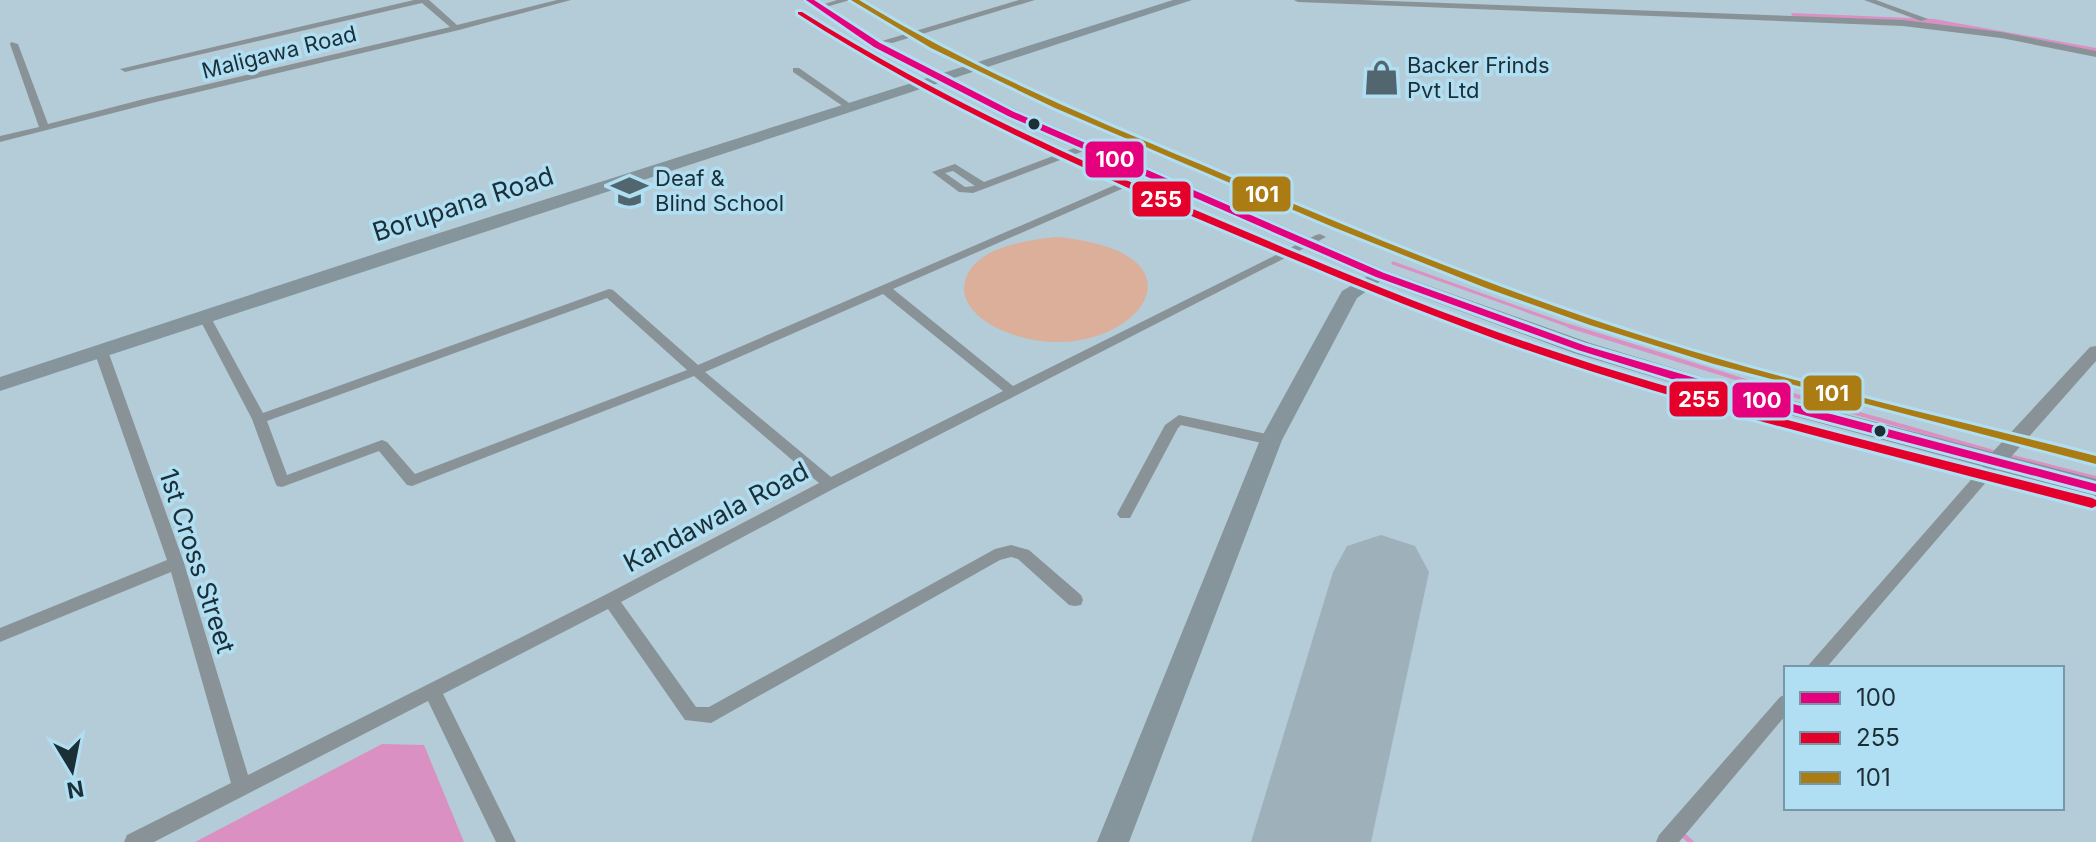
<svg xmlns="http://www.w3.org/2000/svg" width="2096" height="842" font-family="Inter,sans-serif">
<rect width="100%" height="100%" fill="#b3ccd7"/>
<path fill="#dbaf9a" d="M1059,237C1239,256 1108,387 993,326C980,319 964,305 964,289C965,248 1029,239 1059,237Z"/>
<path fill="#da90c2" d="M382,744L424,745L464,842H195Z"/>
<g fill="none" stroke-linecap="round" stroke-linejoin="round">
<path stroke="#da90c2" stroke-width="3" d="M1393,263L1575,328"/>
<g stroke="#da90c2" stroke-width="4">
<path d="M1569,326L1768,388L1997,453"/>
<path d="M2009,456L2096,478"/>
</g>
<path stroke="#da90c2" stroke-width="5" d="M1682,834L1691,842"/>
<path fill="#da90c2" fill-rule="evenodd" d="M1792,13L1934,19L2096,48V54L1934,25L1795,17L1791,15Z"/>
<path fill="#9eb1ba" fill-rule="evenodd" d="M1381,535L1415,546L1429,572L1371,842H1251L1333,572L1347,546Z"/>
<g fill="#899397" fill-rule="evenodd">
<path d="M414,0H429L457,25L557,0H571L459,30L156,102L0,142V136L39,127L10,44L11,42L18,44L48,124L144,99L450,27L422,3L125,72L120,69Z"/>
<path d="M837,0H850L819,9L815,7Z"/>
<path d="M1294,0H1362L1903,20L2001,32L2096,51V57L2001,38L1903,26L1298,2Z"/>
<path d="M1864,0H1876L1928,19L1921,21Z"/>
<path d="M793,68H799L855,107L847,109L793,72Z"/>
<path d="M1085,144L1090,147L1089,149L973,193L959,192L932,172L955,164L984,182ZM953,171L975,186L965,187L945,173Z"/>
<path d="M1145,172L1149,173V177L893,289L1013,386L1316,235L1320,234L1326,237L835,488L621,602L696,707H709L995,549L1011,545L1029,550L1081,595L1083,600L1081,605L1075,606L1069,605L1018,559L1011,557L1000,560L711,723L685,720L608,609L443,694L516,842H496L428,701L154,842H124L127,835L231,783L171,572L0,642V628L167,560L94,351L96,348L101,347L108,351L184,563L248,775L605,595L819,483L694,376L412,486L407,485L379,451L282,487L277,486L275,482L252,419L198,316L200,313H208L210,316L263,413L609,289L613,290L698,365ZM883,294L1003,391L831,477L705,372ZM607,298L687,370L415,474L387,442L382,440L287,475L267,421Z"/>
<path d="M1179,415L1271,435L1278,440L1271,445L1181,425L1178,428L1130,518H1120L1117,514L1165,425Z"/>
<path d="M1995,457L2002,462L2000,466L1826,668H1806L1990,458Z"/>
<path d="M1786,694V715L1679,842H1656L1659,835L1780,697Z"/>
</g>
<g fill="#899397" fill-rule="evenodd">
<path d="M1019,0H1035L892,43L882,41Z"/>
<path d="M2096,346V361L2002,467H1988L1986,462L1988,457L2090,347Z"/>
</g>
<g fill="#86959c" fill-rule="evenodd">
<path d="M1173,0H1192L0,391V377L408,243Z"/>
<path d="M1380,269L1389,275L1357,298L1282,440L1129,842H1097L1260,440L1342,291Z"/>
</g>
<path fill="#83929a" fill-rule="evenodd" d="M802,0H818L882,42L1017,110L1387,271L1590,343L1706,378L2096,479V497L1690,388L1574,353L1373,279L1005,118L872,48Z"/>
<defs>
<path id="bus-1" d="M806,0H814L880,43L1014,112L1384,273L1586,346L1702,380L2096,484V492L1694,386L1578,350L1376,277L1008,116L874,47Z"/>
<path id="bus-2" d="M798,12H802C927,90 1058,152 1193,209C1306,257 1419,306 1535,345C1718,407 1906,450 2092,498L2096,500V506L2092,508C1903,458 1711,413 1527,350C1412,310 1300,262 1189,215C1054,156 922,94 798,14Z"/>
<path id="bus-3" d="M851,0H859C967,66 1083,115 1200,164C1351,229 1502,292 1659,341C1803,386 1950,418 2096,456V464L1714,364L1590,325L1486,288L1333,227L1055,108L931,48Z"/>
</defs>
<use href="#bus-1" stroke="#b0dff3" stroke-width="6"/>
<use href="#bus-2" stroke="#b0dff3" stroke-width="6"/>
<use href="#bus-3" stroke="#b0dff3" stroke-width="6"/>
<use href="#bus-1" fill="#e5007d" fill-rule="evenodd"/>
<use href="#bus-2" fill="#e4002b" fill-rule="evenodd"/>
<use href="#bus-3" fill="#aa7c13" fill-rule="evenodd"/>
</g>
<defs>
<symbol id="shop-bare" viewBox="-9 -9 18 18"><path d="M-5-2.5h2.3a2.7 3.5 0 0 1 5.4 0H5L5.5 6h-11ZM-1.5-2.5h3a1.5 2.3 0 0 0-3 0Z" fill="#51666e" stroke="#b0dff3" stroke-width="2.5" paint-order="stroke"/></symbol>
<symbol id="school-bare" viewBox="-9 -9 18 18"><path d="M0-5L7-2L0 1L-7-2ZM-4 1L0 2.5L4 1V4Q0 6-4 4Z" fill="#51666e" stroke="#b0dff3" stroke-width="2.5" paint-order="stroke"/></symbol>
</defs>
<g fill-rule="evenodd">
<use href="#shop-bare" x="1356" y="52" width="51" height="51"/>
<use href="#school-bare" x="604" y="166" width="51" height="51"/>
</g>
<g fill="#1c2f36" stroke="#b0dff3" stroke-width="3">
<circle cx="1034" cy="124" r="7"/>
<circle cx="1880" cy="431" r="7"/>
</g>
<g text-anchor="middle" stroke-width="7" stroke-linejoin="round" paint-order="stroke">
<g font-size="22" fill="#1c2f36" stroke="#b0dff3">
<text transform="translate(279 52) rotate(-14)" y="8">Maligawa Road</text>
</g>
<g font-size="22" fill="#1c2f36" stroke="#b0dff3" text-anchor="start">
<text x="1407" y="73">Backer Frinds<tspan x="1407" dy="25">Pvt Ltd</tspan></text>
<text x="655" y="186">Deaf &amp;<tspan x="655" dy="25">Blind School</tspan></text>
</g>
<g font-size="26" fill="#1c2f36" stroke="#b0dff3">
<text transform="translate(463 204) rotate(-18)" y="9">Borupana Road</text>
<text transform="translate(716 517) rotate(-28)" y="9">Kandawala Road</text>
<text transform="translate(197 561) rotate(72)" y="9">1st Cross Street</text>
</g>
</g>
<g stroke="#b0dff3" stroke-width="3">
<rect x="1084" y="140" width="61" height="39" rx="8" fill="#e5007d"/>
<rect x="1231" y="175" width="61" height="38" rx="8" fill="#aa7c13"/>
<rect x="1131" y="180" width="61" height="38" rx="8" fill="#e4002b"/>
<rect x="1802" y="374" width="61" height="38" rx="8" fill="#aa7c13"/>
<rect x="1668" y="380" width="61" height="38" rx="8" fill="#e4002b"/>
<rect x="1731" y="381" width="61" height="38" rx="8" fill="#e5007d"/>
</g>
<g font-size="22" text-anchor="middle" font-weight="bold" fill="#fff">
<text x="1115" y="167">100</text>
<text x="1262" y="202">101</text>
<text x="1161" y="207">255</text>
<text x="1832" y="401">101</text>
<text x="1699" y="407">255</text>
<text x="1762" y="408">100</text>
</g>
<rect x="1784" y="666" width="280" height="144" fill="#b0dff3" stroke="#7599a7" stroke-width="2"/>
<rect x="1800" y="692" width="40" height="12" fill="#e5007d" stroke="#7599a7" stroke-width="2"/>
<text x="1856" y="706" font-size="24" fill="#1c2f36">100</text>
<rect x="1800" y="732" width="40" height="12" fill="#e4002b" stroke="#7599a7" stroke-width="2"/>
<text x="1856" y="746" font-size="24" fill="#1c2f36">255</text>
<rect x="1800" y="772" width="40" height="12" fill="#aa7c13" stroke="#7599a7" stroke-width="2"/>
<text x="1856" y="786" font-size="24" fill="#1c2f36">101</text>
<g transform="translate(72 770) rotate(170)" stroke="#b0dff3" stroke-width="6" paint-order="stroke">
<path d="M0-6L14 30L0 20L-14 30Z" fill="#1c2f36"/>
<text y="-12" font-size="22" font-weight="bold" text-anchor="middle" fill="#1c2f36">N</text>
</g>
</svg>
